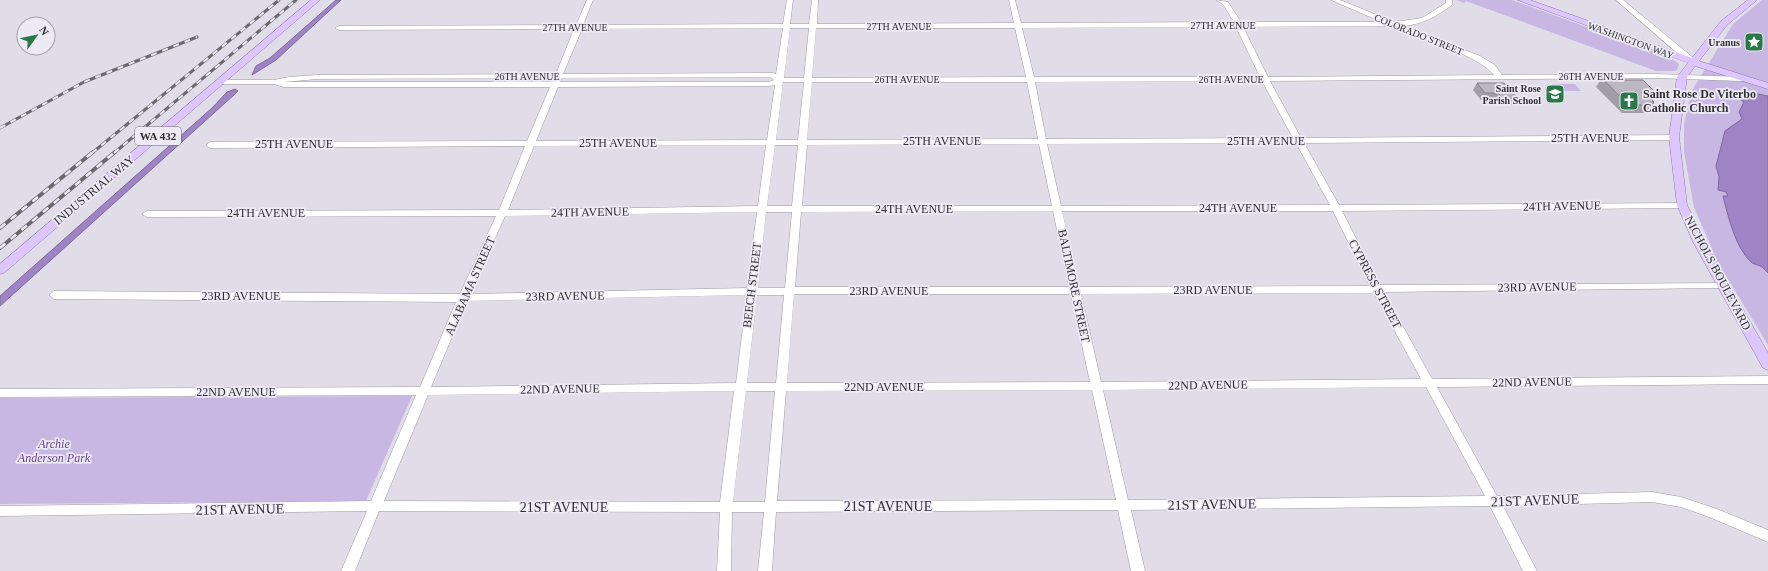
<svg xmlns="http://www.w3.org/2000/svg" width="1768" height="571" font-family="Georgia,serif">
<rect width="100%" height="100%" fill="#e1dde8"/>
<g fill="#c8b7e3">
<path d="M1457,0H1512L1669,57L1679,64L1677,70L1674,71H1656L1466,1L1464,3Z"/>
<path d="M1762,0H1768V345L1717,261L1694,207L1684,152V124L1691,92L1733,24Z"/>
<path d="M1552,84H1575L1581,91H1557Z"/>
<path d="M412,396L366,501L0,504V398Z"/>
</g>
<g fill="#9f84c5" stroke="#7e6a99">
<path d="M336,0H341L276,60L252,75L256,66L270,58Z"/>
<path d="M235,89L238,91L235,94L0,306V296L212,108L227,92Z"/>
<path d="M1753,93L1768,96V273C1760,263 1756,266 1751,262C1735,247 1728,216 1723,196H1728L1726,192L1718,190L1719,177L1716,166L1725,131L1742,119L1739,112L1744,102L1733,94L1741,95Z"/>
</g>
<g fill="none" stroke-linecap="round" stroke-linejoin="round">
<defs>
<g id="minor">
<path d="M587,0H593L583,25L783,24L787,0H793L790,24H809L812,0H818L817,24L1014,23L1009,0H1015L1021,23L1234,22L1223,4L1216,0L1228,2L1241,22H1382L1331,0H1340L1394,22L1422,18L1446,3V0H1452V5C1437,16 1423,24 1404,26L1480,56L1495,65L1502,75L1657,74L1744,77V81H1741L1657,78L1270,81L1301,138L1677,135V139L1674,140L1304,143L1339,205L1685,203L1687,205L1685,207L1682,208L1342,211L1380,285L1727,283L1728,285L1723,288L1384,292L1432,379L1768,376V384L1437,387L1497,496L1652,492L1681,497L1717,509L1768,530V542L1709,517L1681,507L1652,502L1503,506L1537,571H1523L1490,506L1131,510L1145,571H1131L1118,510L776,512L772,571H758L764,512H732L731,571H717L720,512L379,511L355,571H341L367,511L0,516V506L371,501L416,395L0,397V389L420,387L456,302L54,299L49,295L54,291L460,294L496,216L147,217L142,214L147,211L499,210L525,146L210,148L206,145L210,142L527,141L550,87H284L274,84H221L217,82L221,80H274L289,77L317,75L556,74L574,29L339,30L335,28L339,26L576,25ZM1392,26C1416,36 1480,56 1494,75L1268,77L1243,27ZM1236,27L1260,77H1034L1022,28ZM783,28L776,74L772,73L563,74L582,29ZM790,28H809L804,78H784ZM816,28H1015L1026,77L812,78ZM770,77L774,80L768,82H560L562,78ZM554,78L552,82H284L317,79ZM1262,81L1293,138L1046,139L1035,82ZM783,82H804L798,140H776ZM812,82H1027L1038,139L807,140ZM775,85L767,140L536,141L558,87L769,86ZM1296,143L1330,205L1061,206L1047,144ZM1039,144L1052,206H802L807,145ZM766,145L758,206L508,210L534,146ZM775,145H798L792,206H767ZM1053,211L1069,287H795L801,212ZM1062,211H1333L1370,286L1079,287ZM757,212L747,288L470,294L505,216ZM766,212H792L785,288H758ZM1374,293L1421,379L1101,382L1081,294ZM794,294H1071L1090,382L787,383ZM747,295L736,383L431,387L467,301ZM757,295H784L776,383H747ZM1426,387L1485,496L1128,500L1103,390ZM1092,390L1116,500L777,501L786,391ZM734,391L720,502L384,501L428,395ZM746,391H775L765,502H733Z"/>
<path d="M1616,0H1623L1696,60V64H1690Z"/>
</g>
<g id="major">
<path d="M311,0H320L4,273L0,274V264Z"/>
<path d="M1518,0H1530L1692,58L1721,21L1748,0H1757L1727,25L1699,61L1768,83V89L1695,66L1687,77L1679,137L1687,205L1705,242L1768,353V370L1763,368L1693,242L1677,205L1669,137L1677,77L1688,63Z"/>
</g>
</defs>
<use href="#minor" stroke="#9d9aa3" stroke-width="1"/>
<use href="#major" stroke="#9278b4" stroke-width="1"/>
<use href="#minor" fill="#fff" fill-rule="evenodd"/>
<use href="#major" fill="#ddc6fc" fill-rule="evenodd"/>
<defs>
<g id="rail-far1">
<path d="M0,128L84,82L197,37"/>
<path d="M92,153L279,0"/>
<path d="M114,153L296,0"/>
</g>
<g id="rail">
<path d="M0,228L93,152"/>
<path d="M0,248L115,152"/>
</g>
</defs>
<use href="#rail-far1" stroke="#6b686e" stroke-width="3"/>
<use href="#rail" stroke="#6b686e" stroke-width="4"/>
<use href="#rail-far1" stroke="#eeeaf5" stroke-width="2" stroke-dasharray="6" stroke-linecap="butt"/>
<use href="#rail" stroke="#eeeaf5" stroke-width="2.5" stroke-dasharray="7" stroke-linecap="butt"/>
</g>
<g fill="#a29ea7">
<path d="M1602,78L1654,91L1653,92L1655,94L1652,99L1654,102V103L1648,112H1645L1644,113H1622L1596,87Z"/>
<path d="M1477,83L1517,98L1514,105H1500L1495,99L1481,100L1473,90Z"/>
</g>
<g fill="#bcb8c2" stroke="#848188">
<path d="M1602,78L1613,80H1643L1654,91H1652L1655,94H1646L1654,102L1652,101L1654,103H1648L1650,105H1628Z"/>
<path d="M1477,83H1504L1517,98H1503L1498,93H1485Z"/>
</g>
<defs>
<symbol id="sight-square" viewBox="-11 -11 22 22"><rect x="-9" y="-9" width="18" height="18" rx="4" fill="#297848" stroke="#eeeaf5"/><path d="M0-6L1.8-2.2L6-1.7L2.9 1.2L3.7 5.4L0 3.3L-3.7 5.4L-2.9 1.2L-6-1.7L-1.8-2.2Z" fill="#fff"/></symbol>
<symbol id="school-square" viewBox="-11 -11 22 22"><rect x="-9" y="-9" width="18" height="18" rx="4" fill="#297848" stroke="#eeeaf5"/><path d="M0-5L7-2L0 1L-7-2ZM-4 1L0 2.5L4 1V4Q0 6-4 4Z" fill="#fff"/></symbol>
<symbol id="church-square" viewBox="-11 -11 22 22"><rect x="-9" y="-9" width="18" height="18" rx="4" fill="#297848" stroke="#eeeaf5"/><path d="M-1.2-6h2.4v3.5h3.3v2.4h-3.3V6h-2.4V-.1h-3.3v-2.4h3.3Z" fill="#fff"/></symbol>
</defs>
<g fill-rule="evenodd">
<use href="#sight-square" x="1743" y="31" width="22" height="22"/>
<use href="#school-square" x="1544" y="83" width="22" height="22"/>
<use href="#church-square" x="1618" y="90" width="22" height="22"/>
</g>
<g text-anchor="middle" stroke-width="3.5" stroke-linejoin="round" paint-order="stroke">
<g font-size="10" fill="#312f33" stroke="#eeeaf5">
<text x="1223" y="29">27TH AVENUE</text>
<text x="899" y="30">27TH AVENUE</text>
<text x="575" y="31">27TH AVENUE</text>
<text transform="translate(1419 34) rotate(22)" y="4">COLORADO STREET</text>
<text transform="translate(1631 40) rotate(20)" y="4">WASHINGTON WAY</text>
<text x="527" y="80">26TH AVENUE</text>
<text x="1591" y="80">26TH AVENUE</text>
<text x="907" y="83">26TH AVENUE</text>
<text x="1231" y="83">26TH AVENUE</text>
</g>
<g font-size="10" font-weight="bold" fill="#312f33" stroke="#eeeaf5" text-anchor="end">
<text x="1740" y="46">Uranus</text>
<text x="1541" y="92">Saint Rose<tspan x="1541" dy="12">Parish School</tspan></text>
</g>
<rect fill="#eeeaf5" stroke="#6a676d" stroke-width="1" x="135" y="127" width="46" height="18" rx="3"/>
<g font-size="11" font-weight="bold" fill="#312f33">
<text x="158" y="140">WA 432</text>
</g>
<g font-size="12" font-weight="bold" fill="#312f33" stroke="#eeeaf5" text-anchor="start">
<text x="1643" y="98">Saint Rose De Viterbo<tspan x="1643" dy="14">Catholic Church</tspan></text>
</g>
<g font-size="12" fill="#312f33" stroke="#eeeaf5">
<text x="1590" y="142">25TH AVENUE</text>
<text x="942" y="145">25TH AVENUE</text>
<text x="1266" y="145">25TH AVENUE</text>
<text x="618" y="147">25TH AVENUE</text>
<text x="294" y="148">25TH AVENUE</text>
<text transform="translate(94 190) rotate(-40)" y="4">INDUSTRIAL WAY</text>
<text transform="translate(1562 206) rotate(-1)" y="4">24TH AVENUE</text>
<text x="1238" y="212">24TH AVENUE</text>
<text x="914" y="213">24TH AVENUE</text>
<text transform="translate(590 212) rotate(-1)" y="4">24TH AVENUE</text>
<text x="266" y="217">24TH AVENUE</text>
<text transform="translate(1718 273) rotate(62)" y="4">NICHOLS BOULEVARD</text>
<text transform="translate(1375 284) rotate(62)" y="4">CYPRESS STREET</text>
<text transform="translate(752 285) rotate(-83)" y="4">BEECH STREET</text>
<text transform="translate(470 286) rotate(-66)" y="4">ALABAMA STREET</text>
<text transform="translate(1074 286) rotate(78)" y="4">BALTIMORE STREET</text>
<text transform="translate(1537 287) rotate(-1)" y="4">23RD AVENUE</text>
<text x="1213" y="294">23RD AVENUE</text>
<text x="889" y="295">23RD AVENUE</text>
<text x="241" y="300">23RD AVENUE</text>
<text transform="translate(565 296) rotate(-1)" y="4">23RD AVENUE</text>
<text transform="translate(1532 382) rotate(-1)" y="4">22ND AVENUE</text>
<text transform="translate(1208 385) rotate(-1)" y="4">22ND AVENUE</text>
<text x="884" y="391">22ND AVENUE</text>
<text transform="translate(560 389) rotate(-1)" y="4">22ND AVENUE</text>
<text x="236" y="396">22ND AVENUE</text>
</g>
<g font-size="12" font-style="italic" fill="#664190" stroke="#eeeaf5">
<text x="54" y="448">Archie<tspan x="54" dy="14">Anderson Park</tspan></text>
</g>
<g font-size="14" fill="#312f33" stroke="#eeeaf5">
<text transform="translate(1535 500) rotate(-2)" y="5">21ST AVENUE</text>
<text transform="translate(1212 504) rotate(-1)" y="5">21ST AVENUE</text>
<text x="888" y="511">21ST AVENUE</text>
<text x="564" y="512">21ST AVENUE</text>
<text transform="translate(240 509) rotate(-1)" y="5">21ST AVENUE</text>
</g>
</g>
<g transform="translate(36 36) rotate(57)"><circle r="19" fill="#eeeaf5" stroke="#a29fa7"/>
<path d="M0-3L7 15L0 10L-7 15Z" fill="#297848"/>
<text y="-6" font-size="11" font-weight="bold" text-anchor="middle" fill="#312f33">N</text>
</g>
</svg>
